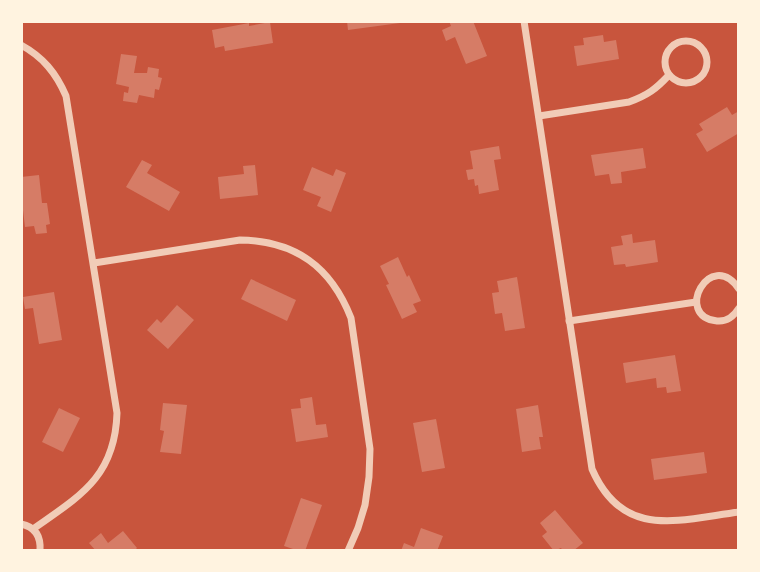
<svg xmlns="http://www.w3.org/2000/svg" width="760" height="572" font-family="Lora,serif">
<rect width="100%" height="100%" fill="#c8553d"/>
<g fill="#d67c66">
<path d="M347,21H400V23L348,30Z"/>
<path d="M449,21H473L487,56L466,64L455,37L446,41L442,30L451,26Z"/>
<path d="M270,22L273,43L225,51L224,46L215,48L212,30L249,23V26Z"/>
<path d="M603,35L604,42L616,40L619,59L577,66L574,46L584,45L583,38Z"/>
<path d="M121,54L137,56L134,73H147L148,67L159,69L158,77L162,78L159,90L155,89L154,98L139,95L137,103L123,101L124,92L128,93L129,87L116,84Z"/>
<path d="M727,107L732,115L739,111V133L707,152L696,134L703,130L699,124Z"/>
<path d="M499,146L501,159L494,160L499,190L479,194L478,185L475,186L474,179L468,180L466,170L473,169L470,151Z"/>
<path d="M643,148L646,168L621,172L622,183L611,184L609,174L595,176L591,155Z"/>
<path d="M142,160L152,165L147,173L180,192L169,211L126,187Z"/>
<path d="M255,165L258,195L220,199L218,177L244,174L243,166Z"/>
<path d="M312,167L333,176L336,169L346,173L331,212L317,206L321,197L303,190Z"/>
<path d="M39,175L42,203H47L50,224L46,225L47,233L36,234L34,226L25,227L21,193V177Z"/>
<path d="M632,234L633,243L655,240L658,262L626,267L625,264L614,265L611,247L623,245L621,236Z"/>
<path d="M398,257L407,277L409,275L421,301L413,304L417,312L402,319L386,285L389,284L380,266Z"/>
<path d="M517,277L525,328L505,331L502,313L495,314L492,293L499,292L497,281Z"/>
<path d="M251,279L296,300L287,321L241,299Z"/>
<path d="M54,292L62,340L39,344L33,308L25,309L23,297Z"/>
<path d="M177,305L194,320L168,349L147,330L157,319L161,323Z"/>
<path d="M675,355L681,391L667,393L666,387L657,388L656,378L626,383L623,363Z"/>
<path d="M312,397L316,425L326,424L328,437L296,442L291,409L301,408L300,399Z"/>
<path d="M163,403L187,405L181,454L160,452L164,431L160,430Z"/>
<path d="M538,405L543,437H539L541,449L522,452L516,409Z"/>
<path d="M59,408L80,418L63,452L42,442Z"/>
<path d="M436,419L445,468L422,472L413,423Z"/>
<path d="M704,452L707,473L654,480L651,459Z"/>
<path d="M301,498L322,505L305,551H299L284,546Z"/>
<path d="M555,510L583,543L573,551H563L561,548L554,551L542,536L547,532L540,523Z"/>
<path d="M421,528L443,536L437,551H401L404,543L414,547Z"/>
<path d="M123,531L137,548L134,551H96L89,543L101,533L108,543Z"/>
</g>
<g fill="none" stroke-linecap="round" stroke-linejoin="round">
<g stroke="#f1ccb7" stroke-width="7">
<path d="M524,21L592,469C623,540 678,520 739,512"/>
<circle cx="686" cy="62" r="21"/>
<path d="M21,45C43,57 56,73 66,96L117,413C115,477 80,496 33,529"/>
<path d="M539,116L629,102C648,95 656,89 669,75"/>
<path d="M94,263L240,240C296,241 331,267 351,318L370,449L369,477L365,505L358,528L348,551"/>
<path d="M739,289C710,247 673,317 717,321C727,322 734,316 739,308"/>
<path d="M569,321L696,302"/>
<path d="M21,524C36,527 41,537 40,551"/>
</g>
</g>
<rect width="760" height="572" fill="none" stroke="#fff3e0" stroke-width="46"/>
</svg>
